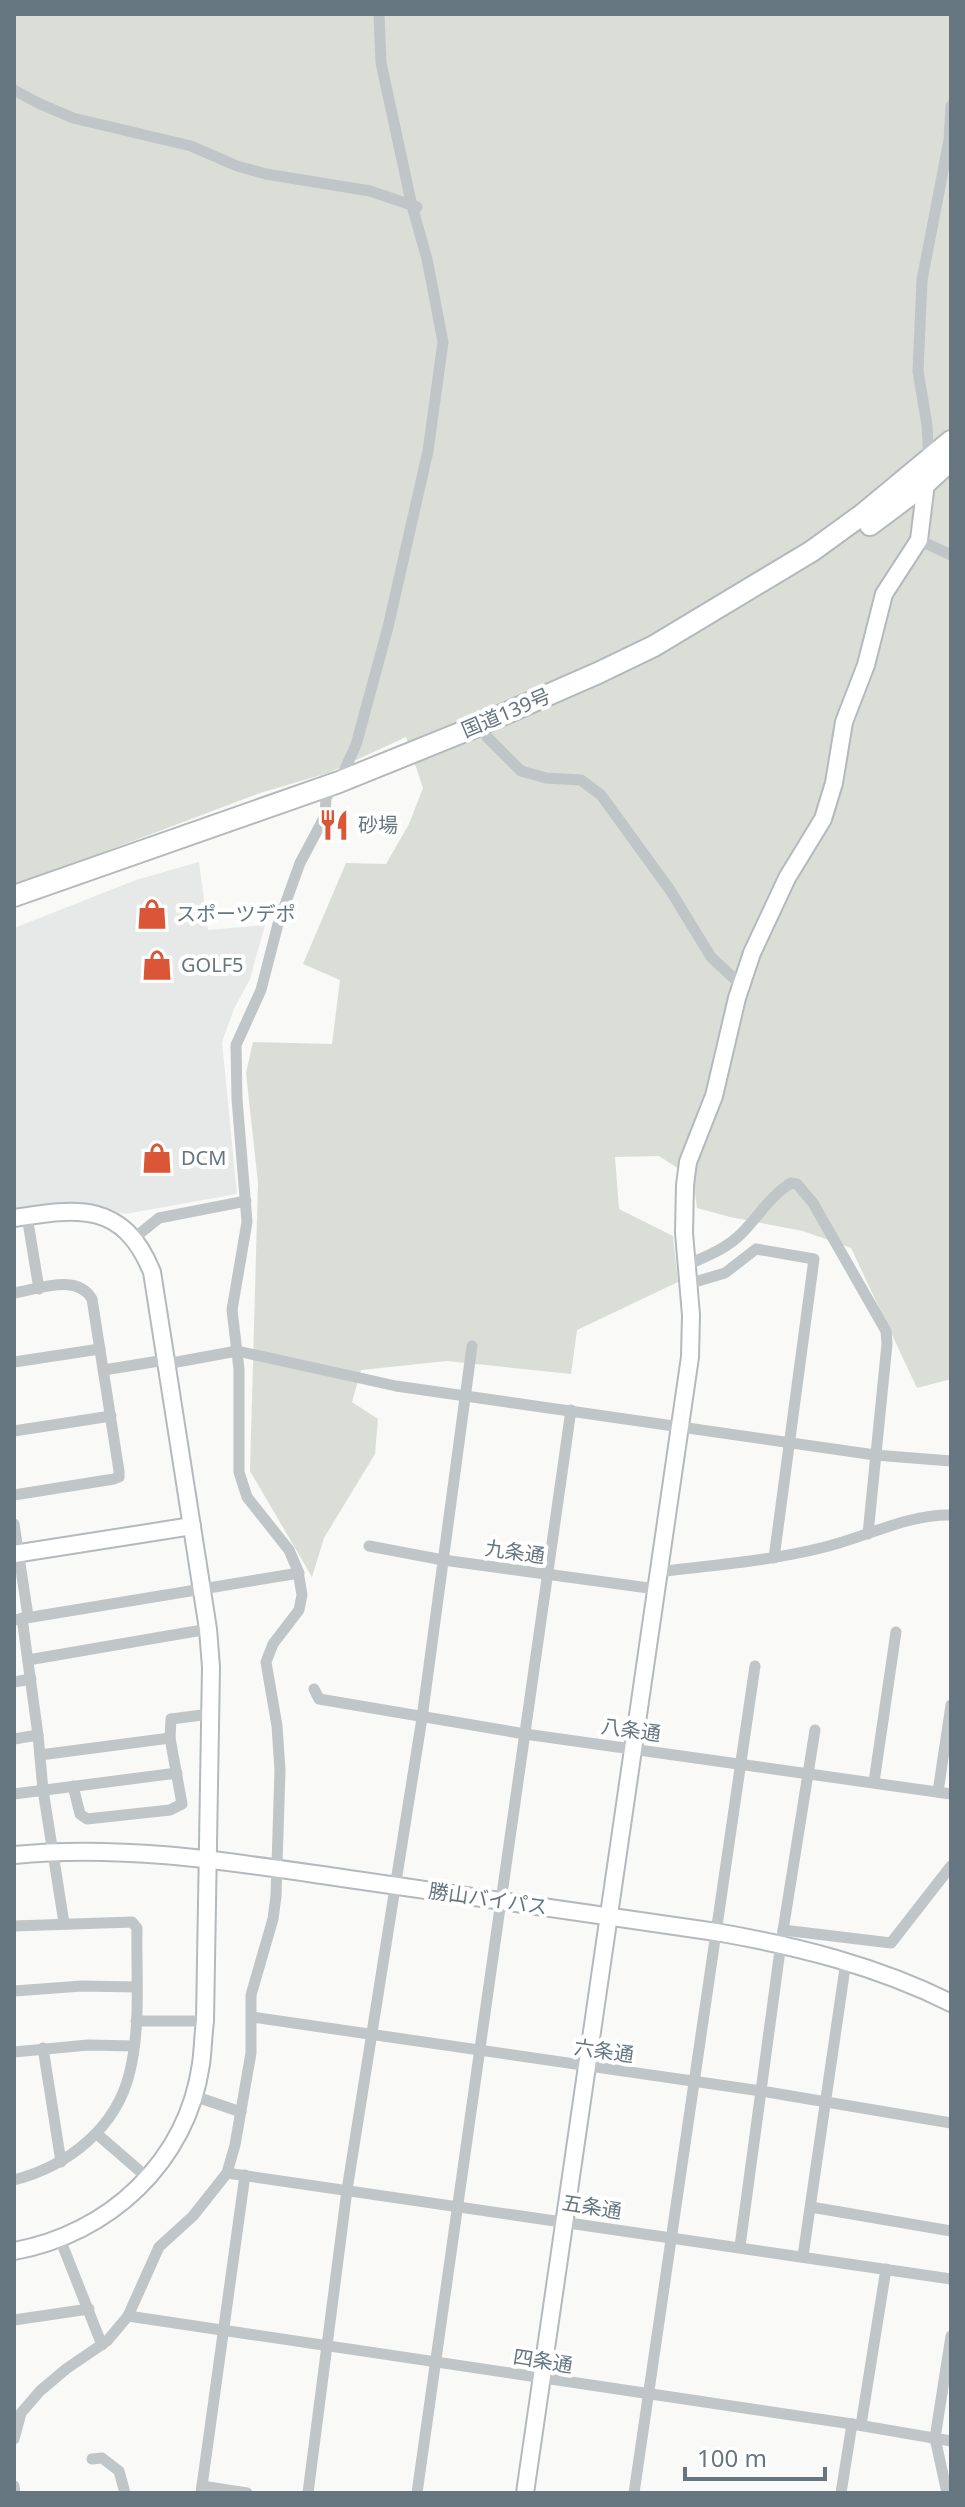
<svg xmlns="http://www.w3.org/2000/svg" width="965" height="2507" font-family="'Noto Sans','Noto Sans JP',sans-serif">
<rect width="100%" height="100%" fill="#f9f9f7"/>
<path fill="#e7e8e8" d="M199,862L208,930L265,925L250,979L234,1009L222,1042L237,1194L125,1214L84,1203L14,1212V928L136,880Z"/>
<path fill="#daded7" d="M14,14H951V1379L917,1388L851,1248L803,1231L730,1217L697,1208L693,1178L659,1156L615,1157L619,1209L673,1236L678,1282L577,1330L571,1374L447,1361L361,1370L352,1402L378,1419L375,1454L324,1538L312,1577L250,1471L258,1183L246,1073L253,1042L332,1044L340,980L303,964L346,863L386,864L409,824L423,788L406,737L328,773L260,793L14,886Z"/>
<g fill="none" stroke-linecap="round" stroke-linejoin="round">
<defs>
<g id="secondary">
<path d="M14,1218C78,1208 123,1201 152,1272L208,1629L211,1667L205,2021C203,2036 203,2050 201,2064C187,2162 109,2234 14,2251"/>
<path d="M14,1554L192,1526"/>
<path d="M14,1855C124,1844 232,1862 342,1878C466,1895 591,1914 716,1932C797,1946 877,1966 951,2003"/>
<path d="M525,2493L690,1357L691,1315L684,1233L685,1185L688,1162L714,1096L737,998L752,953L787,878L823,819L834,783L844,722L866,665L884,594L919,540L927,475"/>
</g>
<g id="highway">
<path d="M870,525L926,483L951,460"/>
<path d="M14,896L339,782L470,729L598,673L654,646L812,551L863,514L951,441"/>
</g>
</defs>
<use href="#secondary" stroke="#b3b9bd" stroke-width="20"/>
<use href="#highway" stroke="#b4b8bb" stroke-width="24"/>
<g stroke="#c0c5c8" stroke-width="11">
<path d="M14,90L38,103L73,118L191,146L237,166L266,174L370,191L417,207"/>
<path d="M929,461L927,425L918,371L922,280L949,140L951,106"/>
<path d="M919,540L951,555"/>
<path d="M487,737L521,771L546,778L581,780L601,795L670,890L711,957L741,985"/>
<path d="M27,1216L39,1289"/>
<path d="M133,1239L159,1218L246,1201"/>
<path d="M687,1265C707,1256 726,1249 742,1233C758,1217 771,1195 791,1183L797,1184L813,1203L886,1331L887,1344L868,1534"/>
<path d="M688,1284L725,1273L756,1249L814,1259L774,1558"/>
<path d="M14,1293C39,1289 77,1273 92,1299L119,1471V1477L114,1479L14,1495"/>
<path d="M14,1362L100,1349"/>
<path d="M166,1364L237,1351L396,1386L875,1455L951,1461"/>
<path d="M104,1370L165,1360"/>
<path d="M14,1431L111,1416"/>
<path d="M14,1524L28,1616"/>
<path d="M369,1546L443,1560L656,1589"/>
<path d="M658,1572C714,1565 770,1561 825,1547C866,1537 908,1514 951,1515"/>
<path d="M22,1618L38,1735L43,1790L64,1923"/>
<path d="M14,1620L299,1573"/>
<path d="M28,1660L208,1629"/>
<path d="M14,1682L31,1679"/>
<path d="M314,1689L319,1699L525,1734L951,1794"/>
<path d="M14,1739L38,1735"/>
<path d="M40,1755L170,1738"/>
<path d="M874,1782L896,1632"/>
<path d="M73,1786L80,1814L87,1819L170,1810L182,1804L170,1738L171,1719L210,1714"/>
<path d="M938,1792L951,1705"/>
<path d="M14,1794L177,1773"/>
<path d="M14,1926L132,1922L137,1928C136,1975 141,2025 130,2071C117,2128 68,2166 14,2180"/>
<path d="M783,1930L891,1943L951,1866"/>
<path d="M14,1991L82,1986L136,1987"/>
<path d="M252,2017L761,2091L951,2123"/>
<path d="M136,2021H205"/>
<path d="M43,2048L61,2162"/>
<path d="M14,2052L88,2045L134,2046"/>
<path d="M194,2096L241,2112"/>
<path d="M97,2134L149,2179"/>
<path d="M227,2173L951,2279"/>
<path d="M811,2207L951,2231"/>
<path d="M60,2239L102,2345"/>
<path d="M740,2246L781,1943L815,1730"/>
<path d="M803,2256L846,1961"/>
<path d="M128,2316L852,2424L951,2441"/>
<path d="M14,2320L89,2309"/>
<path d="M861,2425L886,2269"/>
<path d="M14,2439L21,2413L40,2391L66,2369L107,2341L128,2316L159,2247L193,2216L227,2173L235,2145L251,2053V1995L273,1919L276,1896L280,1770L277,1726L266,1662L273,1644L299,1610L302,1595L298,1571L289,1550L247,1497L239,1472V1369L232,1310L247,1222L237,1099L236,1045L261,990L278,924L300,863L325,816L326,797L339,782L356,745L388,627L428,451L443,342L427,259L412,206L381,63L379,14"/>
<path d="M92,2459L102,2458L119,2471L125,2493"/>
<path d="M14,2486L15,2493"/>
<path d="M202,2486L247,2493"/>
<path d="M201,2493L245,2175"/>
<path d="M308,2493L347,2190L422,1718L472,1346"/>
<path d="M417,2493C469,2132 518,1771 571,1410"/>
<path d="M634,2493L755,1666"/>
<path d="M841,2493L852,2424"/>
<path d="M947,2493L935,2438L951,2336"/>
</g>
<use href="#secondary" stroke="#fff" stroke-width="16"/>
<use href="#highway" stroke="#fff" stroke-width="20"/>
</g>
<defs>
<symbol id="restaurant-bare" viewBox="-9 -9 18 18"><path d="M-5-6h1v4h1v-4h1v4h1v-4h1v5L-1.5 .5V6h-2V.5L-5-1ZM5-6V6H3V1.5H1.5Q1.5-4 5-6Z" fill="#da5637" stroke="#fff" stroke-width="2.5" paint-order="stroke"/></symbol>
<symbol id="shop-bare" viewBox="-9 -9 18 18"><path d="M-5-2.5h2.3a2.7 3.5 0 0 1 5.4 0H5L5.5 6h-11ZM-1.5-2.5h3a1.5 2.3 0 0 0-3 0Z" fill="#da5637" stroke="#fff" stroke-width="2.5" paint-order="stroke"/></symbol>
</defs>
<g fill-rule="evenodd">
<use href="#restaurant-bare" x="312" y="803" width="44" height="44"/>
<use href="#shop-bare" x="130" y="892" width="44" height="44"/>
<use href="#shop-bare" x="135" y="943" width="44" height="44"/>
<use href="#shop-bare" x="135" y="1136" width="44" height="44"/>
</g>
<g text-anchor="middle" stroke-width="8" stroke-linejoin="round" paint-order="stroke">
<g font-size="20" fill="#667680" stroke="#fff">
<text transform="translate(506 713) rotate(-23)" y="7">国道139号</text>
<text transform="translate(515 1552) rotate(8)" y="7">九条通</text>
<text transform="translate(631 1730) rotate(8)" y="7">八条通</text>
<text transform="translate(488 1899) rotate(8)" y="7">勝山バイパス</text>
<text transform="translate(604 2051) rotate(8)" y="7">六条通</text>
<text transform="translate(592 2207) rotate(9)" y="7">五条通</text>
<text transform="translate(543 2361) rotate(9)" y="7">四条通</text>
</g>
<g font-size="20" fill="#667680" stroke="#fff" text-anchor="start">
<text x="358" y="832">砂場</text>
<text x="176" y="921">スポーツデポ</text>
<text x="181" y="972">GOLF5</text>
<text x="181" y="1165">DCM</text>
</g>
</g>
<rect width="965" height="2507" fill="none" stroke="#667680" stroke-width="32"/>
<path d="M685 2467v12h140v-12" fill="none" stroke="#667680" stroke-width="4"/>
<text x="697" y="2467" font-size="24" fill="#667680" stroke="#ffffff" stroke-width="6" paint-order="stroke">100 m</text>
</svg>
